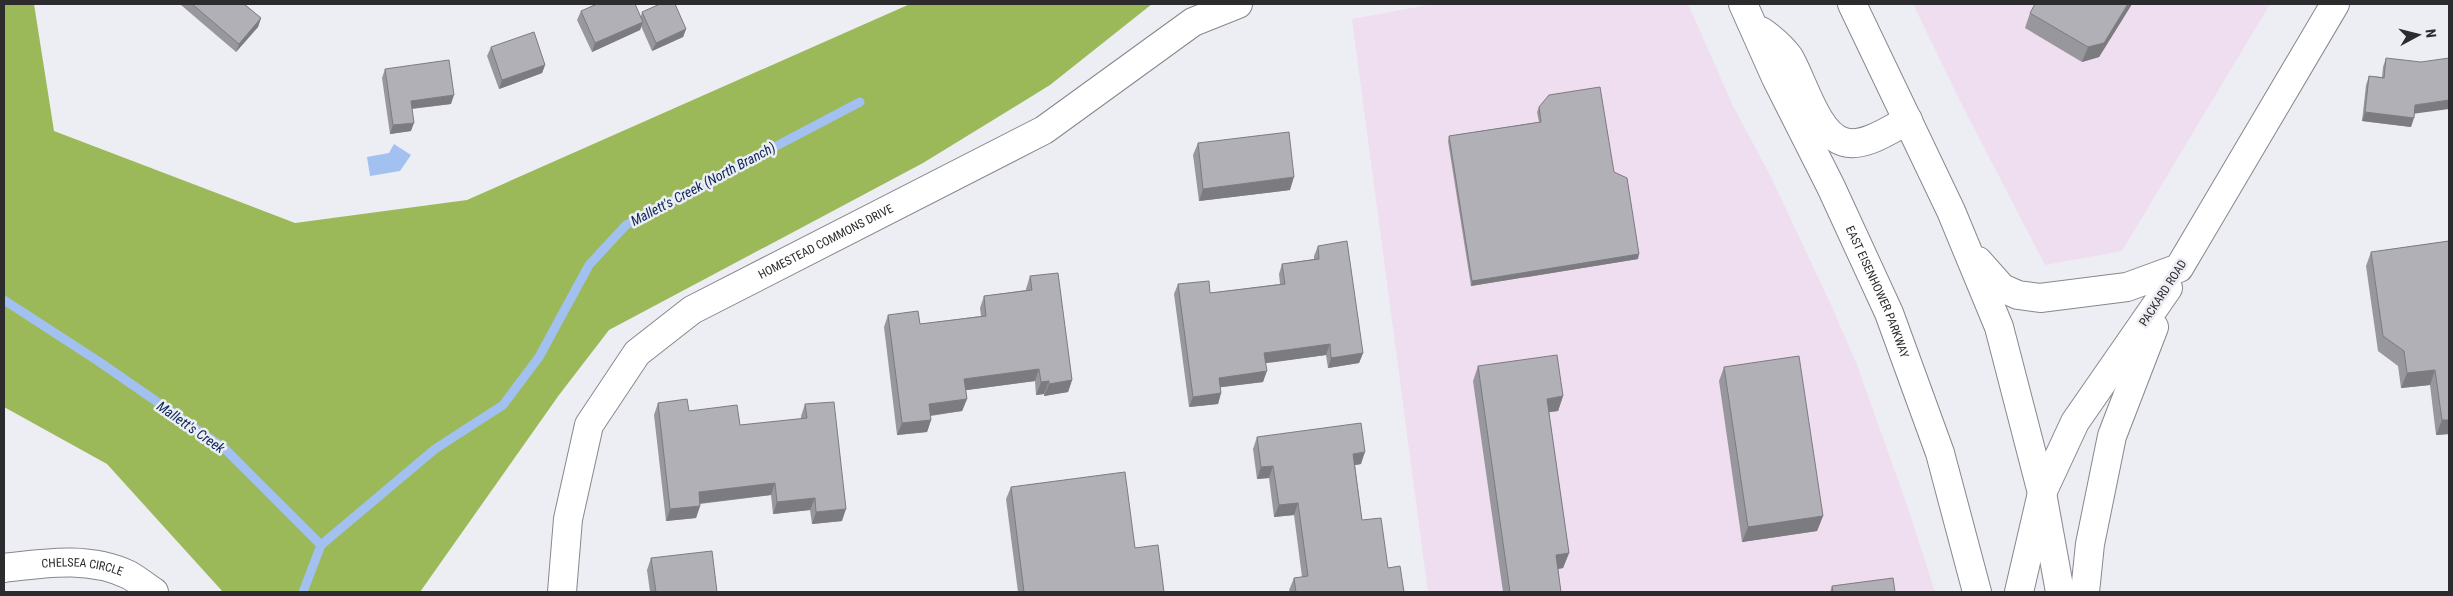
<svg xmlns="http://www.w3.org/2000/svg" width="2453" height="596" font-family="'Roboto Condensed',sans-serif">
<rect width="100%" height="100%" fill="#ededf4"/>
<g fill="#eedef0">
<path d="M1434,4H1688L1733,106L1771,177L1832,307L1857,365L1908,508L1935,592H1428L1352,19Z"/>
<path d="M1913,4H2270L2122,251L2045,265L1963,107Z"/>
</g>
<path fill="#9cb95a" d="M4,4H34L54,131L295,223L467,200L910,4H1152L1050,85L923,163L609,330L559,395L420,592H223L107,464L4,407Z"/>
<path fill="#a2c1f1" d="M394,144L411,155L400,171L370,176L367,157L389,153Z"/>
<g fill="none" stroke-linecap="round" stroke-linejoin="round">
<g stroke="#a2c1f1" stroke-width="9">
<path d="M4,300L98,361L224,448L321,545"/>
<path d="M303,592L321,545L435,449L503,405L539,357L589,265L626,225L860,102"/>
</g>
<defs>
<g id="minor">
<path id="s1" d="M4,568C46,563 89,556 129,575C138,580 146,587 154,592"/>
<path id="s2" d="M562,592L568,519L589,425L637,353L692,310L1044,130L1193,22L1238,4"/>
</g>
<g id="major">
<path id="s3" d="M1743,4L1776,78L1831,187L1889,313L1940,453L1977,592"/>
<path d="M1852,4L1951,211L1999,327L2042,493L2060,592"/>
<path d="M1761,31C1771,38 1781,46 1789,57C1803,80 1816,134 1844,142C1864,148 1891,129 1908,120"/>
<path d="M1978,261L2002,288L2018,295L2040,298L2127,287L2179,268L2335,4"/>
<path d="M2019,592L2042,493L2075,422L2168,288"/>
<path d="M2085,592L2090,544L2112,436L2154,327"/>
</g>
</defs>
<use href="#minor" stroke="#87878e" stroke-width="30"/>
<use href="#major" stroke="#87878e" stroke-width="30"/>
<use href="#minor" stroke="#fff" stroke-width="28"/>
<use href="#major" stroke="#fff" stroke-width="28"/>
</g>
<g fill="#98979d">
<path d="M182,4H244L261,18L258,27L236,52L181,5Z"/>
<path d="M2132,4L2099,57L2082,62L2025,28L2030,13Z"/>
<path d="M581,11L641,16L642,12L686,29L683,37L652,51L641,26L640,30L592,52L577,20Z"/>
<path d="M491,47L545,65L542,73L499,89L487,56Z"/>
<path d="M2386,58L2414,113L2411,127L2362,121L2366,85L2369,76L2382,77L2383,67Z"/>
<path d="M385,69L451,104L412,109L411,131L390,134L382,78Z"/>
<path d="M1539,107L1614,172L1638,259L1471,286L1448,141L1449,136L1539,122L1537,112Z"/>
<path d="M1198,143L1290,190L1199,201L1193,155Z"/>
<path d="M2449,241V434L2436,435L2430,385L2401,388L2398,366L2378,351L2366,266L2371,252Z"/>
<path d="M1318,246L1363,353L1359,363L1328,368L1326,355L1265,363L1263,382L1220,387L1221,393L1218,404L1189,407L1174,294L1178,284L1210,293L1280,284L1279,274L1282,264L1314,259V256Z"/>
<path d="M1030,276L1072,380L1068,392L1044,396V394L1036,395L1035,381L966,390L967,399L962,411L931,416V420L927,432L897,435L884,327L888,315L920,324L981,316L980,308L984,296L1026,290V289Z"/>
<path d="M1478,366L1563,396L1558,411L1549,412L1569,553L1563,568L1558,569L1561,592H1503L1473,381Z"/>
<path d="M1724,367L1823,516L1817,531L1742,542L1719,381Z"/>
<path d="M658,403L740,425L801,419V416L805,404L842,521L812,524L810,510L773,514L771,495L700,504V506L696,518L666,521L654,415Z"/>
<path d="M1257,437L1361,464L1355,465L1362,520L1388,568L1404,592H1290L1289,590L1294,578L1302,577L1294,515L1274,517L1269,478L1257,479L1253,449Z"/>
<path d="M1011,487L1135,548L1164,592H1018L1006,499Z"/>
<path d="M651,558L717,592H650L647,570Z"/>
<path d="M1832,586L1895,592H1830Z"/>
</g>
<g fill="#7c7b80">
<path d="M2128,4H2132L2099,57L2082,62L2088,47Z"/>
<path d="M261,18L258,27L236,52L239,44Z"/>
<path d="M643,22L640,30L592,52L595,43Z"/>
<path d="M686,29L683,37L652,51L656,43Z"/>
<path d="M545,65L542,73L499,89L502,80Z"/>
<path d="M454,95L451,104L408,109L411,101Z"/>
<path d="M2449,100V109L2412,114L2415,105Z"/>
<path d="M2365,112L2414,118L2411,127L2362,121Z"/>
<path d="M414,123L411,131L390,134L393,125Z"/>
<path d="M1294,177L1290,190L1199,201L1203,189Z"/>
<path d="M1639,254L1638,259L1471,286L1472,281Z"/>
<path d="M1330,344L1326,355L1260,364L1264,353Z"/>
<path d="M1363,353L1359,363L1328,368L1331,358Z"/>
<path d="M1039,369L1035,381L960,391L964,379Z"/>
<path d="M2435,370L2430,385L2401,388L2407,373Z"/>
<path d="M1267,371L1263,382L1215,388L1219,378Z"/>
<path d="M1072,380L1068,392L1044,396L1049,384Z"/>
<path d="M1049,381L1044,394L1036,395L1041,382Z"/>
<path d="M1221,393L1218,404L1189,407L1193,397Z"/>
<path d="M1563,396L1558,411L1541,413L1547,399Z"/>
<path d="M967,399L962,411L925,416L929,404Z"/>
<path d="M931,420L927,432L897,435L902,423Z"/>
<path d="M2442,420H2449V434L2436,435Z"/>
<path d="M1365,452L1361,464L1349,466L1353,454Z"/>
<path d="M1273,466L1269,478L1257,479L1261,467Z"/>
<path d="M775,483L771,495L694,504L699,492Z"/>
<path d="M815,498L810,510L773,514L777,502Z"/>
<path d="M1298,503L1294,515L1274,517L1279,505Z"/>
<path d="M700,506L696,518L666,521L670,509Z"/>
<path d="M846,509L842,521L812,524L816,512Z"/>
<path d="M1823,516L1817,531L1742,542L1748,527Z"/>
<path d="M1569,553L1563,568L1551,570L1556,555Z"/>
</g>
<g fill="#b1b0b7" stroke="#7c7b80">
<path d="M192,4H244L261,18L239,44Z"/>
<path d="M597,4H635L643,22L595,43L581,11Z"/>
<path d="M660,4H675L686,29L656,43L642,12Z"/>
<path d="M2035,4H2128L2104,43L2088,47L2030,13Z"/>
<path d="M534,32L545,65L502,80L491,47Z"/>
<path d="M2386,58L2421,62L2449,58V100L2415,105L2414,118L2365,112L2369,76L2384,78Z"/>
<path d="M449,60L454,95L411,101L414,123L393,125L385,69Z"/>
<path d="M1600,87L1614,172L1627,178L1639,254L1472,281L1449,136L1541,122L1539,107L1549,95Z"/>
<path d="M1289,132L1294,177L1203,189L1198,143Z"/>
<path d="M1347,241L1363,353L1331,358L1330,344L1264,353L1267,371L1219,378L1221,393L1193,397L1178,284L1209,281L1210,293L1285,284L1282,264L1319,259L1318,246Z"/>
<path d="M2449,241V420H2442L2435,370L2407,373L2404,351L2383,336L2371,252Z"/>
<path d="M1058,273L1072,380L1049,384V381L1041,382L1039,369L964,379L967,399L929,404L931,420L902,423L888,315L918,311L920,324L986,316L984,296L1032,290L1030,276Z"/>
<path d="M1557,355L1563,396L1547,399L1569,553L1556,555L1561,592H1510L1478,366Z"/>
<path d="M1799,356L1823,516L1748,527L1724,367Z"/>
<path d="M687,399L689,411L737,405L740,425L807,418L805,404L834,402L846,509L816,512L815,498L777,502L775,483L699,492L700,506L670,509L658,403Z"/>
<path d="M1361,423L1365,452L1353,454L1362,520L1381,518L1388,568L1400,566L1404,592H1296L1294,578L1308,576L1298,503L1279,505L1273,466L1261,467L1257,437Z"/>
<path d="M1125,472L1135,548L1158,545L1164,592H1024L1011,487Z"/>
<path d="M712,551L717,592H656L651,558Z"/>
<path d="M1893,578L1895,592H1833L1832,586Z"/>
</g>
<g text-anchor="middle" stroke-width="5" stroke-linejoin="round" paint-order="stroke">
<g font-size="12" fill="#2c2c2f" stroke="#ededf4">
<text dy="4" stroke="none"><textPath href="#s2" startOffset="476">HOMESTEAD COMMONS DRIVE</textPath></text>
<text dy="4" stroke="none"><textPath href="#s3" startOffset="318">EAST EISENHOWER PARKWAY</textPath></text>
<text transform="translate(2163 293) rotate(-57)" y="4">PACKARD ROAD</text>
<text dy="4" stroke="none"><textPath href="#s1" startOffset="79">CHELSEA CIRCLE</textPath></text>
</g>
<g font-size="14" font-style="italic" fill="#092757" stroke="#ededf4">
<text transform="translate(703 184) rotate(-28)" y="5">Mallett's Creek (North Branch)</text>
<text transform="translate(191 427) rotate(35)" y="5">Mallett's Creek</text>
</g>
</g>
<rect width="2453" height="596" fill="none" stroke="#2c2c2f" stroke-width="10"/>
<g transform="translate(2418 35) rotate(83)" stroke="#ededf4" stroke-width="4" paint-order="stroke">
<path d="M0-4L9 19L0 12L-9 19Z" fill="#2c2c2f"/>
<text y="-8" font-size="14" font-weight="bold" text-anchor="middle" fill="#2c2c2f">N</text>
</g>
</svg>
